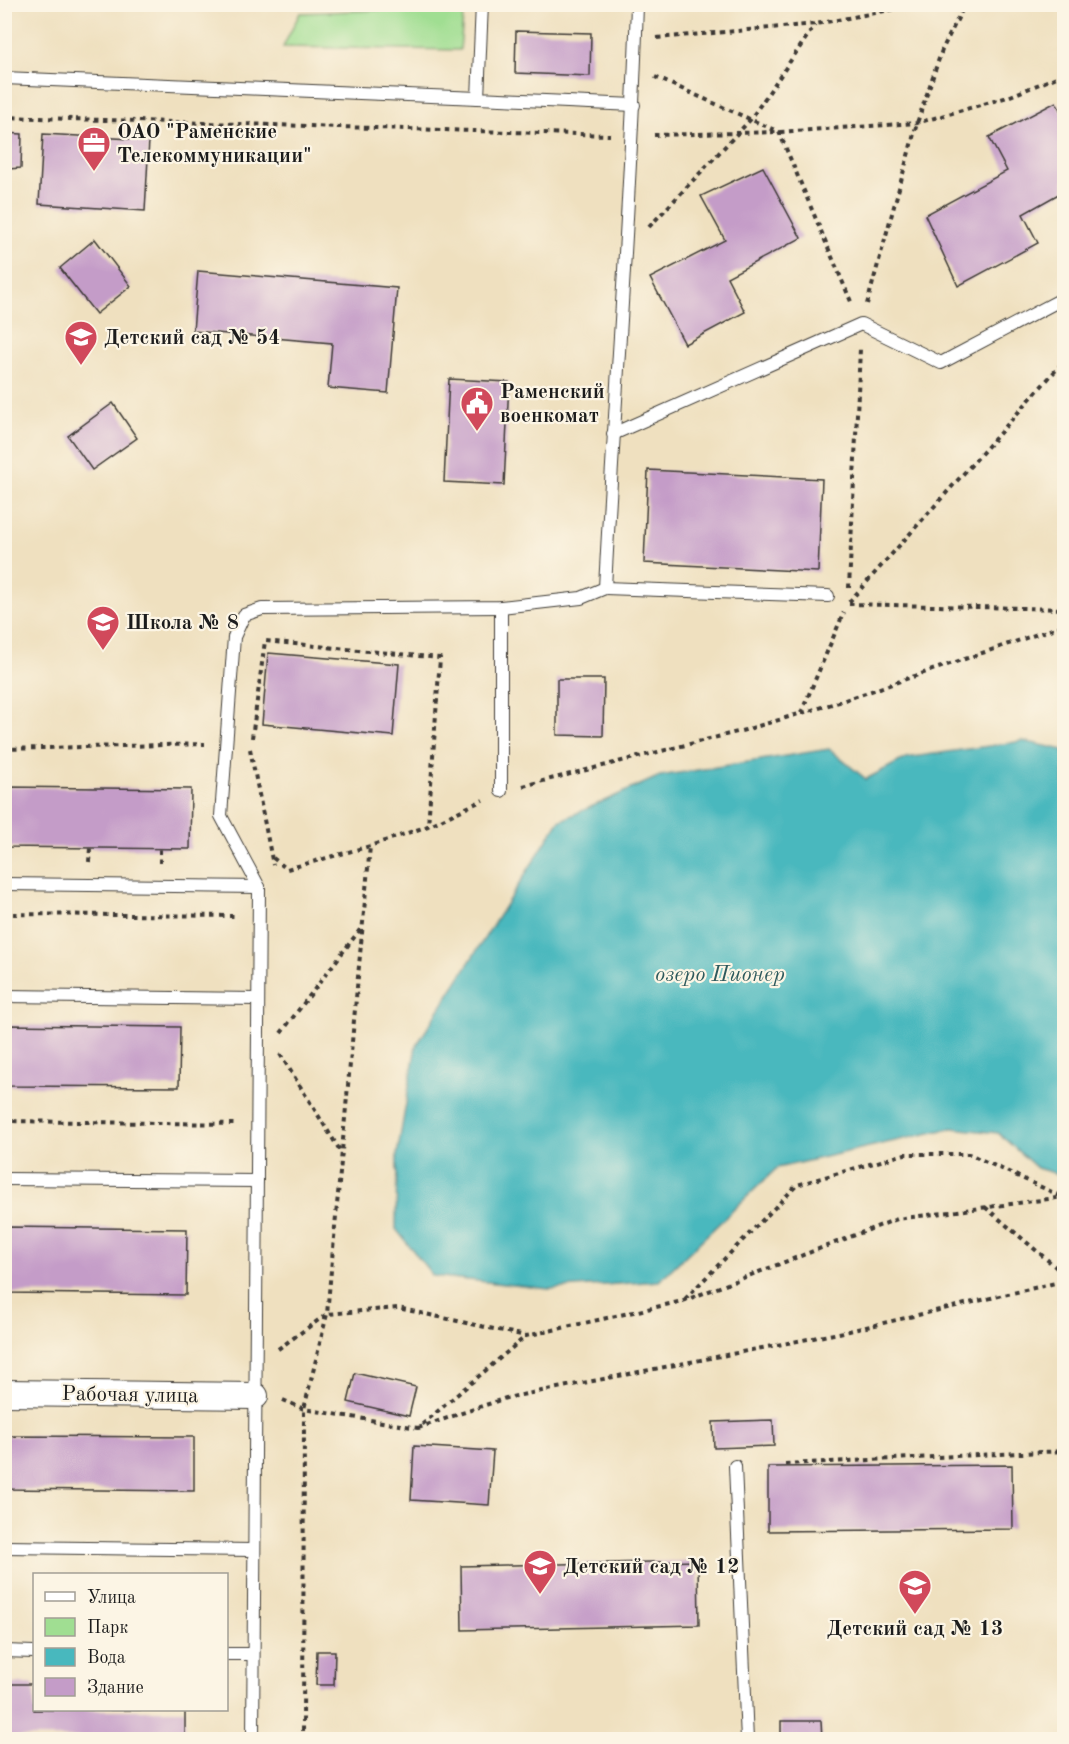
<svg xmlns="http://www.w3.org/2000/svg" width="1069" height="1744" font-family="'Old Standard TT',serif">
<rect width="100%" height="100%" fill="#fcf5e5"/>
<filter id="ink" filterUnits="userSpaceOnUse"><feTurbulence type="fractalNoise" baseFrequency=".0167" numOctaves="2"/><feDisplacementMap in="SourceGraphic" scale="12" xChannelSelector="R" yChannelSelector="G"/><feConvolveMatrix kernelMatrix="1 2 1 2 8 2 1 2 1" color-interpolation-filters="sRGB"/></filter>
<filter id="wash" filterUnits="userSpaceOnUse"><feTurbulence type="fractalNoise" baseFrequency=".008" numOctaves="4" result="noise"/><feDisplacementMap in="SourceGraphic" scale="24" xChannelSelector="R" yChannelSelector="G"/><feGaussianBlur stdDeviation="1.35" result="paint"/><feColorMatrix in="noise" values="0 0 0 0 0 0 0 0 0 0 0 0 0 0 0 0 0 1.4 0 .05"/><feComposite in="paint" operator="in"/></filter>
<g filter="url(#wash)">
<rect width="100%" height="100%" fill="#efe0bf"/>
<path fill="#a0de92" stroke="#5e7d57" stroke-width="1.5" d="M464,7L460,50L283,47L300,13Z"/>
<path fill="#48b8be" stroke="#326a6d" stroke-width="1.5" d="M1023,741L1064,750V1176L1037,1168L998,1133L952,1128L777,1168L659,1281L549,1289L433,1276L396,1229L397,1155L416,1046L559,821L660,776L829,749L866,779L906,758Z"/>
<g id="blocks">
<g fill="#c49cc8">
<path d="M516,31L591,33L590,76L515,73Z"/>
<path d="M1056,102L1064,118V191L1023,214L1038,243L958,286L925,215L1007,171L989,137Z"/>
<path d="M4,133L22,134L21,168L8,169L6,189H4Z"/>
<path d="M43,134L149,140L145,211L39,204Z"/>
<path d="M763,167L801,238L727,277L745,312L685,344L650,278L725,240L701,196Z"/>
<path d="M95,239L131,286L96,314L60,268Z"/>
<path d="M198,271L397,288L388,393L328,388L332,343L193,331Z"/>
<path d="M449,379L509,382L504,485L444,482Z"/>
<path d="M113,403L137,438L92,470L68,436Z"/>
<path d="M648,470L822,479L818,572L644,563Z"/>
<path d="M268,653L399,664L393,736L262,724Z"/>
<path d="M557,679H604L603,736L557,735Z"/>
<path d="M4,787L191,789L190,849L4,847Z"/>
<path d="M4,1025L180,1027L179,1087L4,1086Z"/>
<path d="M4,1227L187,1229L186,1295L4,1293Z"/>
<path d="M355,1373L416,1387L409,1416L348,1402Z"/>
<path d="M773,1420L774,1446L714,1448L713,1422Z"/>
<path d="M4,1436L194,1437V1491L4,1489Z"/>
<path d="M414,1446L493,1451L489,1505L411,1500Z"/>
<path d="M1012,1465L1013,1529L768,1531V1467Z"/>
<path d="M698,1561L699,1625L462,1630L461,1566Z"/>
<path d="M317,1651H335L334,1685H316Z"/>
<path d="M4,1684H34V1710H185V1738L4,1737Z"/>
<path d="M781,1721H821L822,1740H781Z"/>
</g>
</g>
</g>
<g filter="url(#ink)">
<use href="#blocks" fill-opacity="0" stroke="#3c3934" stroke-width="1.5"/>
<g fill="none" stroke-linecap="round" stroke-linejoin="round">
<defs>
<g id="service">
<path d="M482,4L478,98L634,105"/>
<path d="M4,78L478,98"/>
<path d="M613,434L861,324L941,363L1064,298"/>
<path d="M605,588L828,596"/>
<path d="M501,607V791"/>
<path d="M4,884L259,887"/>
<path d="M4,996L258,999"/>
<path d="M4,1179L257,1181"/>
<path d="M735,1466L747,1740"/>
<path d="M4,1547L254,1550"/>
<path d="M4,1651L34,1652"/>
<path d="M226,1654H253"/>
<path d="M253,1740L259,887L221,816L234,637L244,615L262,609L501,607L581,598L605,588C615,394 631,199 637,4"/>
</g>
<path id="minor" d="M4,1393L255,1396"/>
</defs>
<use href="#service" stroke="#3c3934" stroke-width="14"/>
<use href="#minor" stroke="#3c3934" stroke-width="28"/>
<g stroke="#3c3934" stroke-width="4" stroke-dasharray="4.5 4.5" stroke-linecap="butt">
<path d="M657,38L816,24L922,4"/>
<path d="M655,77L779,132L852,304"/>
<path d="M4,117L610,135"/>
<path d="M654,135L779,132L917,123L1008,97L1064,74"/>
<path d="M649,227L750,120L815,25"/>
<path d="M867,304L917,123L942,50L965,4"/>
<path d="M849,588L860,349"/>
<path d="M849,602L1064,361"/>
<path d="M849,604L1064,609"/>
<path d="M801,713L844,612"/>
<path d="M252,738L265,641L440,658L428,826"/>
<path d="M4,749L205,744"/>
<path d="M250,749L273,865"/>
<path d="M523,786L745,730L839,702L1064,625"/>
<path d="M273,858L287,869L370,846L428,826L483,800"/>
<path d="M5,861L6,847"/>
<path d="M89,862L90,848"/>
<path d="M160,863V849"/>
<path d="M4,914L238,916"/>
<path d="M281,1033L362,927"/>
<path d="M280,1054L341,1152"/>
<path d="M4,1121L236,1124"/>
<path d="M985,1207L1064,1274"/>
<path d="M685,1299L797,1185L905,1154H969L1063,1197"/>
<path d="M278,1349L327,1314L398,1308L526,1336L683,1301L897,1219L1064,1197"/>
<path d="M283,1400L304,1409L418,1428L526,1336"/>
<path d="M418,1428L506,1398L849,1331L1064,1281"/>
<path d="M785,1464L1064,1451"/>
<path d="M303,1740L304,1409L327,1314L370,846"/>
</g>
<use href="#service" stroke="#fff" stroke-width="12"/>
<use href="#minor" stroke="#fff" stroke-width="26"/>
</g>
</g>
<defs>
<symbol id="office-pin" viewBox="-11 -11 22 30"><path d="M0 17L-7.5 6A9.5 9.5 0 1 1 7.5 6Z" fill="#d1495b" stroke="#fcf5e5"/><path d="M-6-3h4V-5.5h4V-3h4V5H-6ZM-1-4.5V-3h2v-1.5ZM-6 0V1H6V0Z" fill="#fff"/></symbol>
<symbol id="school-pin" viewBox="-11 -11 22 30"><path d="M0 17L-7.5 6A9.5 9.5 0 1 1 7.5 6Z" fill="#d1495b" stroke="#fcf5e5"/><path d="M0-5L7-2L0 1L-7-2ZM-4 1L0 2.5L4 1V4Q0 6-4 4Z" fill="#fff"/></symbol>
<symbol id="civic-pin" viewBox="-11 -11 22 30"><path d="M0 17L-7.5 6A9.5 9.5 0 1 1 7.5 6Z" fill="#d1495b" stroke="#fcf5e5"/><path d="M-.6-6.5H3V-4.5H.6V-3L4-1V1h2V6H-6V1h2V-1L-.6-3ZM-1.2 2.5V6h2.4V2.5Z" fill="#fff"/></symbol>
</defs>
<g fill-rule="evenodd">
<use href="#office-pin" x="75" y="124" width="38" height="52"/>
<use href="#school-pin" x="62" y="318" width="38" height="52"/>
<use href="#civic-pin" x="458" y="384" width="38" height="52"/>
<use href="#school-pin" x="84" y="603" width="38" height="52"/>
<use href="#school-pin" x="521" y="1547" width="38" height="52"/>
<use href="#school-pin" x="896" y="1567" width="38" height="52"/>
</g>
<g text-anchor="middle" stroke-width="4.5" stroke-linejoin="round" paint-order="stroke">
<g font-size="21" font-weight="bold" fill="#1c1c1c" stroke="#fcf5e5" text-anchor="start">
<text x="117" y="138">ОАО "Раменские<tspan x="117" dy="24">Телекоммуникации"</tspan></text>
<text x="104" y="344">Детский сад № 54</text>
<text x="500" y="398">Раменский<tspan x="500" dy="24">военкомат</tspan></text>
<text x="126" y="629">Школа № 8</text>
<text x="563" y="1573">Детский сад № 12</text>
<text x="915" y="1635" text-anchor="middle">Детский сад № 13</text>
</g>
<g font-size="21" fill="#1c1c1c" stroke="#fcf5e5">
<text transform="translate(130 1394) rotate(1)" y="7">Рабочая улица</text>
</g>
<g font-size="22" font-style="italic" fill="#2e5a5d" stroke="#fcf5e5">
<text x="720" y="981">озеро Пионер</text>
</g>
</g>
<rect width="1069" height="1744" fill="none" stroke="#fcf5e5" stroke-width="24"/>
<rect x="33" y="1573" width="195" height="138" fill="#fcf5e5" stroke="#a29e95" stroke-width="1.5"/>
<rect x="45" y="1592" width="30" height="9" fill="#ffffff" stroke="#a29e95" stroke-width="1.5"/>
<text x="87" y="1603" font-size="18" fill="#1c1c1c">Улица</text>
<rect x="45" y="1618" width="30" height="18" fill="#a0de92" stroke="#a29e95" stroke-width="1.5"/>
<text x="87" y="1633" font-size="18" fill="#1c1c1c">Парк</text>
<rect x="45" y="1648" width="30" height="18" fill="#48b8be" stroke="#a29e95" stroke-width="1.5"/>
<text x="87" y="1663" font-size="18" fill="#1c1c1c">Вода</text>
<rect x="45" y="1678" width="30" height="18" fill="#c49cc8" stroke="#a29e95" stroke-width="1.5"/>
<text x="87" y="1693" font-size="18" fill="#1c1c1c">Здание</text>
</svg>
